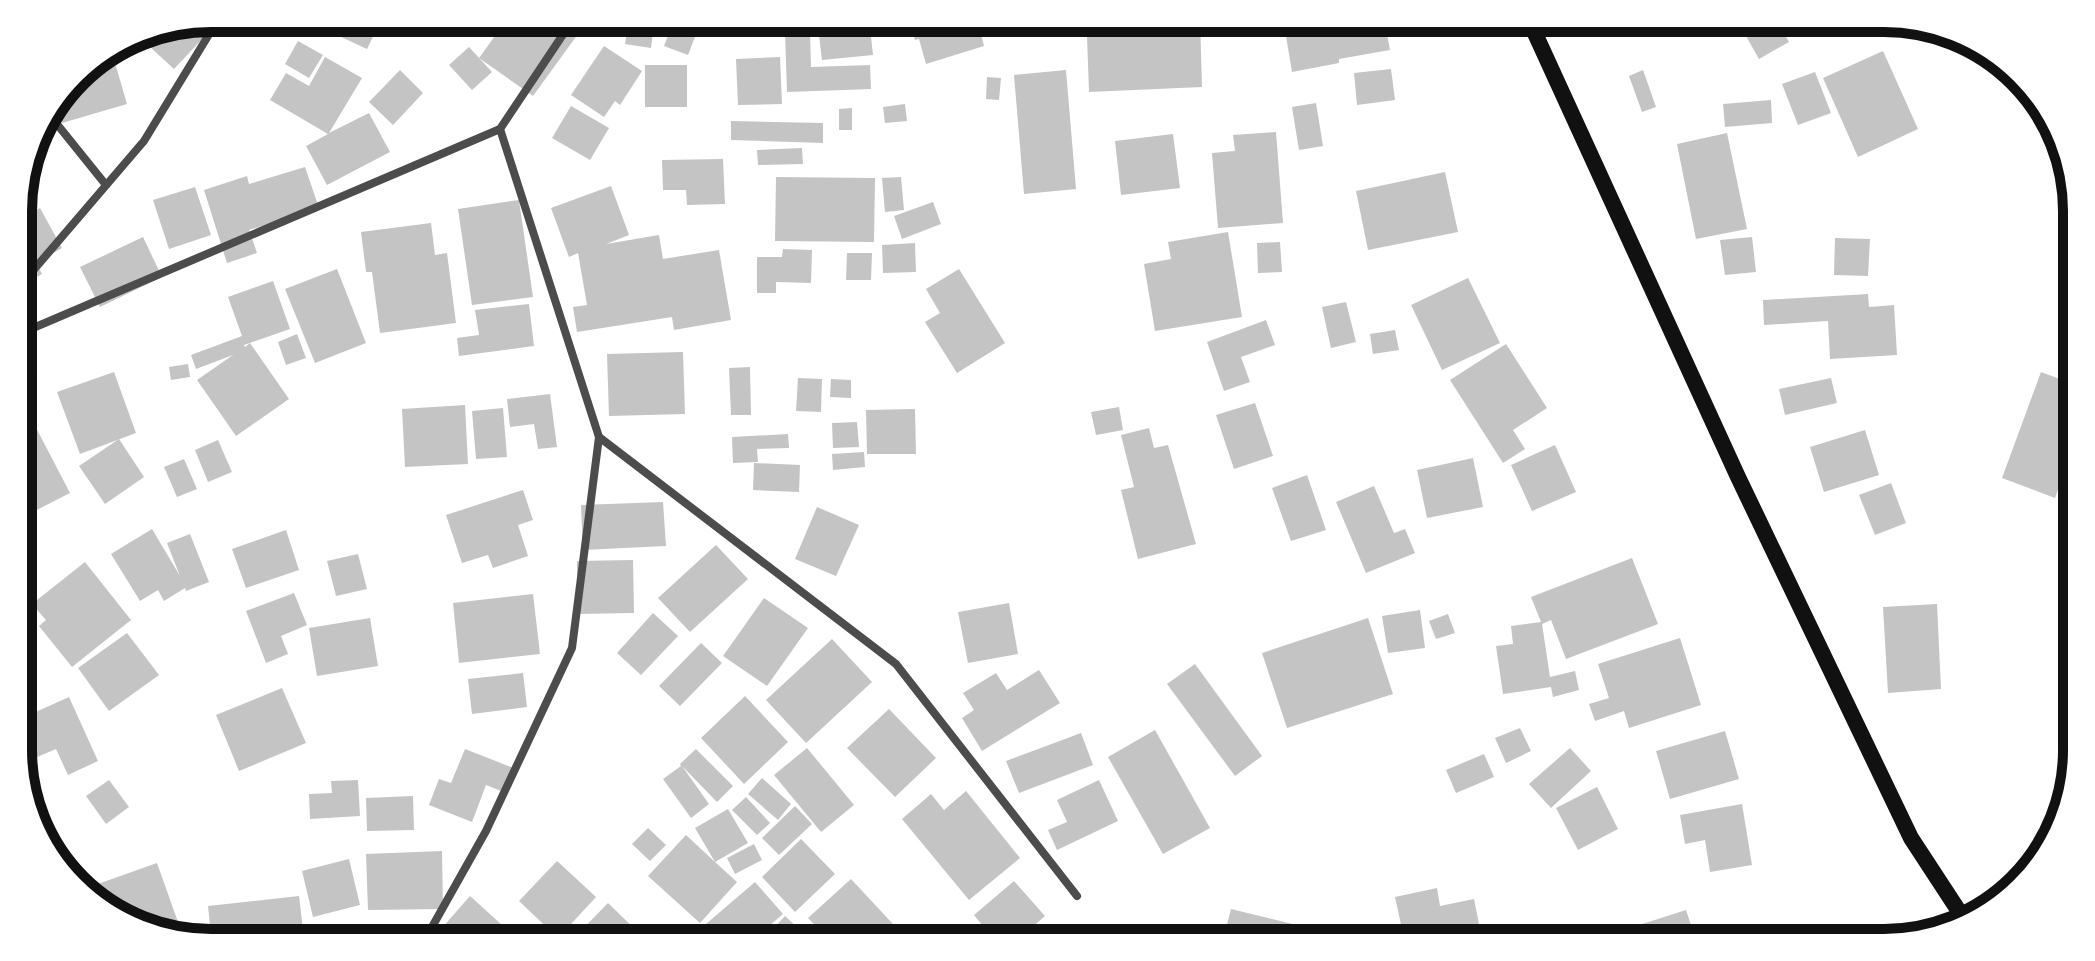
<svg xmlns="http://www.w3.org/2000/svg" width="2095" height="961" font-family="Jost,sans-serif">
<rect width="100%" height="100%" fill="#fff"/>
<g fill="#c4c4c4">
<path d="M211,18H222L174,69L136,34Z"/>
<path d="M314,18H382L367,49L311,23Z"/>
<path d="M508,18H556L578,34L533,96L479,58Z"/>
<path d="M629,18H655L651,48L625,44Z"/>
<path d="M817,18H869L873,55L822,60Z"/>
<path d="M908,18H938L942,30L955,26L953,18H1008L1010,25L981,34L984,46L926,64L919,39L915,40Z"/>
<path d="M1160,18H1200L1202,87L1089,92L1087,36L1160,33Z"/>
<path d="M1283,18H1384L1390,50L1339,59V63L1292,72Z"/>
<path d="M1634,18H1670L1641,32Z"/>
<path d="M674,20L698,29L688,55L664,46Z"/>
<path d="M1776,20L1789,42L1759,59L1746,36Z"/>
<path d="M785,32H810L811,67L870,65L871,89L787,92Z"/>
<path d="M298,41L323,55L309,78L285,64Z"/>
<path d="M604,46L642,71L620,105L615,101L604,117L571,95Z"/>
<path d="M469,47L492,72L472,90L449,65Z"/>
<path d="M1883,51L1918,129L1858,157L1823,78Z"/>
<path d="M325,57L362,78L329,133L369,113L390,152L327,185L306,146L328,134L270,100L286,73L309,86Z"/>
<path d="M780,57L782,104L738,105L736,59Z"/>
<path d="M115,63L127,104L62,123L55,103L78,74Z"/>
<rect x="645" y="65" width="42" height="42"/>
<path d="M1391,69L1395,100L1357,105L1354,73Z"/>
<path d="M400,70L423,93L393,125L369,102Z"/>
<path d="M1066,70L1076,189L1024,194L1014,75Z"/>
<path d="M1643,70L1656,107L1642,112L1629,76Z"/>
<path d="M1815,72L1831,113L1798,125L1782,84Z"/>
<path d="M987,77L1001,78L999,100L986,99Z"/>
<path d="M1771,100L1772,123L1725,127L1723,104Z"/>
<path d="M1316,103L1323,146L1299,150L1292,107Z"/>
<path d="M905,104L907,121L885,123L883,107Z"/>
<path d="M571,106L609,128L590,160L552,138Z"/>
<path d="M852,108V130H839V109Z"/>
<path d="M731,121L823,123V143L731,140Z"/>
<path d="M1276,132L1283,223L1218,228L1212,153L1235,151L1233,135Z"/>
<path d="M1727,133L1747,229L1696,239L1677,144Z"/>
<path d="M1173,134L1180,188L1121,195L1115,141Z"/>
<path d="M802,148L803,164L758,165L757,150Z"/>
<path d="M723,159L725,204L687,205L686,190H663L662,160Z"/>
<path d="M305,167L319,208L249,230L257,253L227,263L204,190L247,176L249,184Z"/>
<path d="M1445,172L1458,232L1368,250L1356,191Z"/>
<path d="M776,177L875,178L874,242L775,241Z"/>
<path d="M901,177L904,210L885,212L882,178Z"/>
<path d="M611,186L629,235L606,244L659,235L663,259L719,250L731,320L674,330L672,317L577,332L573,307L587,305L578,253L569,257L551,208Z"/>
<path d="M195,187L211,235L169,249L153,200Z"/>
<path d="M519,200L533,297L472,305L458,209Z"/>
<path d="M933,202L941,224L902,239L894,216Z"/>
<path d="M40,208L62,248L36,263L42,274L19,287L18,219Z"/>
<path d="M431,223L435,255L447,253L456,323L380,333L372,272H366L361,232Z"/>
<path d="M1228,232L1242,317L1155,331L1144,264L1171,259L1168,242Z"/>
<path d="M143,237L162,277L100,307L80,267Z"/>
<path d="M1752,237L1756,272L1725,275L1720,240Z"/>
<path d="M1835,238L1870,239L1868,276L1834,275Z"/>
<path d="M1280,242L1282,272L1258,273L1257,243Z"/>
<path d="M915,243L916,272L883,273L882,245Z"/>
<path d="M783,249L812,250L811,283L776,282V293H757V257H782Z"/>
<path d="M847,253H872L871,280H846Z"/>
<path d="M337,269L366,343L315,363L285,289Z"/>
<path d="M959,269L1005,343L957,373L925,322L940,313L926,289Z"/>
<path d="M1468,278L1500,343L1442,370L1411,305Z"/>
<path d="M273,281L290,329L244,345L245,347L250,343L289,399L236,436L197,380L233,355L196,369L191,355L242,336L228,297Z"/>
<path d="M1868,294L1869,307L1894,305L1897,355L1830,359L1828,321L1764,325L1763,300Z"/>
<path d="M1346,302L1356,342L1331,348L1322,307Z"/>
<path d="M529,304L534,346L459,356L457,338L479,335L475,310Z"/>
<path d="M1266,320L1275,345L1241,357L1250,382L1224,391L1207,342Z"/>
<path d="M1395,330L1399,350L1373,354L1370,334Z"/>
<path d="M297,334L306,358L286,365L278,342Z"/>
<path d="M1506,344L1547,408L1513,430L1525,449L1503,463L1450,380Z"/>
<path d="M683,352L685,414L609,416L607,354Z"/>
<path d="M188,364L190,377L171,380L169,367Z"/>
<path d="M750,367L751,415H731L729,368Z"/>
<path d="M114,372L136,433L80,454L57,392Z"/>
<path d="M2041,372L2076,385V439L2055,498L2002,478Z"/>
<path d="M798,378L822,379L821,412L796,411Z"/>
<path d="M1831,378L1837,403L1785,415L1779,389Z"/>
<path d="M831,379L851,380V398L830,397Z"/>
<path d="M550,394L557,447L538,449L534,424L510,427L507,399Z"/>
<path d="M19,395L70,493L19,519Z"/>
<path d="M1255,403L1273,456L1234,469L1216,415Z"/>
<path d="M465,405L468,464L405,467L402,409Z"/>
<path d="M1119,407L1123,430L1096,435L1091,412Z"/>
<path d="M503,408L507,457L476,459L472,411Z"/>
<path d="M915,409L916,454H867L866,410Z"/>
<path d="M857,422L859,447L833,448L832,423Z"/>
<path d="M1149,428L1154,448L1168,445L1196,544L1138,559L1121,490L1134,487L1121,435Z"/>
<path d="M1865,430L1879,475L1824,492L1810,447Z"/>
<path d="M788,434L789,448L757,449L758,462L733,463L732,437Z"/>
<path d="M119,439L144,477L105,504L79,466Z"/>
<path d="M218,440L232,472L208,482L195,450Z"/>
<path d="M1555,445L1576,492L1532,511L1511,465Z"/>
<path d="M864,452L865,467L833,470L832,454Z"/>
<path d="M1473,458L1483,507L1427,518L1417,470Z"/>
<path d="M184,459L197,489L177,497L164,467Z"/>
<path d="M754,463L800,465L799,492L753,490Z"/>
<path d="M1307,475L1326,530L1291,541L1272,488Z"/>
<path d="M1891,483L1906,523L1875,535L1859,495Z"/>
<path d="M1374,486L1394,533L1405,529L1415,553L1366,573L1336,502Z"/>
<path d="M523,490L533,520L518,525L528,556L493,568L488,555L462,563L446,515Z"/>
<path d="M663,502L666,546L583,550L581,505Z"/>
<path d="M817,507L859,525L836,576L795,559Z"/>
<path d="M152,529L180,576L167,543L190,534L209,582L186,591L185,588L164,601L158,590L140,601L111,554Z"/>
<path d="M286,530L299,570L246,588L232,549Z"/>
<path d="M716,545L748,579L690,632L658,598Z"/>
<path d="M358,554L367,589L336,596L327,561Z"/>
<path d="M1632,558L1658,624L1566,659L1551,620L1542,624L1550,677L1575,671L1579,690L1553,697L1551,687L1503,694L1496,646L1513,644L1511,626L1541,622L1531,597Z"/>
<path d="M633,560L634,613L577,614V561Z"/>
<path d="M85,562L131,620L72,667L39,626L46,620L32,604Z"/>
<path d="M294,593L307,625L281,636L288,654L266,663L246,611Z"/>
<path d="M533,594L540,654L459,663L453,603Z"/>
<path d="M764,598L808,628L767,686L723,656Z"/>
<path d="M1009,603L1018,654L968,663L958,612Z"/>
<path d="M1937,604L1941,689L1888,693L1883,607Z"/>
<path d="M1420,610L1425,648L1388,653L1382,616Z"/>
<path d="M653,613L678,636L641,675L617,653Z"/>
<path d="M1448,614L1455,633L1436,639L1429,621Z"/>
<path d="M370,618L378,666L317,676L309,628Z"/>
<path d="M1368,618L1393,694L1287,728L1262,653Z"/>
<path d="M127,633L159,675L109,711L78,668Z"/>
<path d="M1680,638L1701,705L1629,728L1624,711L1595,721L1589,704L1609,698L1598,664Z"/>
<path d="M832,639L872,682L806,743L766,700Z"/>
<path d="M701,643L722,663L680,706L659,686Z"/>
<path d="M1195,664L1262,756L1235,776L1167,684Z"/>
<path d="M1039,670L1060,703L982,751L962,718L974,710L963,693L996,673L1007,690Z"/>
<path d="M523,673L527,707L472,714L468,679Z"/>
<path d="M282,688L306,743L239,771L216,715Z"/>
<path d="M745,696L788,742L744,784L701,738Z"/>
<path d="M69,697L98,761L68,775L56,749L21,764L20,719Z"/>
<path d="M889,709L936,758L895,797L847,748Z"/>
<path d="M1520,728L1531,751L1506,763L1495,738Z"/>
<path d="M1155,730L1210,828L1163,854L1108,757Z"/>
<path d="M1725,731L1739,779L1670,799L1656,751Z"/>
<path d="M1081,733L1093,765L1019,793L1006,761Z"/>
<path d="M807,748L854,805L821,832L774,775Z"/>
<path d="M1570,748L1591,771L1551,808L1529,784Z"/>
<path d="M465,749L516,769L506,793L486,785L472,822L429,805L439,779L451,783Z"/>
<path d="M696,749L733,786L717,802L682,766L709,804L691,818L663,779L681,766L680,764Z"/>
<path d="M1484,754L1494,777L1456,793L1446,770Z"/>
<path d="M762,778L791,804L778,820L748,794Z"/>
<path d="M109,780L129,807L106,824L86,796Z"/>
<path d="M358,780L360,816L310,819L309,794L332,793L331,781Z"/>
<path d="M1099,780L1118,821L1057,850L1048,830L1067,822L1057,800Z"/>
<path d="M1597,787L1618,829L1578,850L1556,808Z"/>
<path d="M966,791L1020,858L969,900L902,819L931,794L944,810Z"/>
<path d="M413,796L414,830L367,831L366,798Z"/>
<path d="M746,797L770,823L757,835L732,810Z"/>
<path d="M1742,804L1752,865L1710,872L1705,840L1685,844L1680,815Z"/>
<path d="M795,806L812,824L779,855L762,838Z"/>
<path d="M728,809L748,843L715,862L737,882L700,923L648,876L686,835L715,862L695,828Z"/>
<path d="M648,828L666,845L650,861L632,844Z"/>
<path d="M801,839L835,874L795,912L762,877Z"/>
<path d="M754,844L762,860L735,874L727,858Z"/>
<path d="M442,851L443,909L368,910L366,854Z"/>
<path d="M349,859L360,905L313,917L302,871Z"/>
<path d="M557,861L596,897L558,938L519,901Z"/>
<path d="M157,863L178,922L152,931L137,928L101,900L95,885Z"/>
<path d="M851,879L905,937L898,943H832L808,918Z"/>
<path d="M1014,881L1045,916L1022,936L1028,943H997L974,915Z"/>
<path d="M755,882L783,914L749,943H723L706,924Z"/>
<path d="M1437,888L1440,906L1474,899L1482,939L1466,943H1405L1395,897Z"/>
<path d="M299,896L304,938L264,943H212L208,906Z"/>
<path d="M470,896L522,943H459L442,928Z"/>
<path d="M608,903L644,938L639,943H569Z"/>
<path d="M1231,909L1338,935L1336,943H1232L1223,940Z"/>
<path d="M1686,910L1697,943H1644L1639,925Z"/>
<path d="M785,916L814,943H760Z"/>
<path d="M1519,929L1524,943H1496L1494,937Z"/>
</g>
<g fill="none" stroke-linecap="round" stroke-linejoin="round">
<g stroke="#4c4c4c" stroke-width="8">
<path d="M48,113L106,185"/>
<path d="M500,129L599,437L896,664L1077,896"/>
<path d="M19,287L144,141L219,18"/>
<path d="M19,334L500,129L574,18"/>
<path d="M423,943L486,831L572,648L599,437"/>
</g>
<path stroke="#111" stroke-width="16" d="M1528,18L1738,477L1911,838L1964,919"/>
</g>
<path d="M0 0H2095V961H0ZM211 32H1884A179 179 0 0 1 2063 211V750A179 179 0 0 1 1884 929H211A179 179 0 0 1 32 750V211A179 179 0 0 1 211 32Z" fill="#fff" fill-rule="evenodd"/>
<path fill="none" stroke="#111" stroke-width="10" d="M211 32H1884A179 179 0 0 1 2063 211V750A179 179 0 0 1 1884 929H211A179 179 0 0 1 32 750V211A179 179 0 0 1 211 32Z"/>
</svg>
